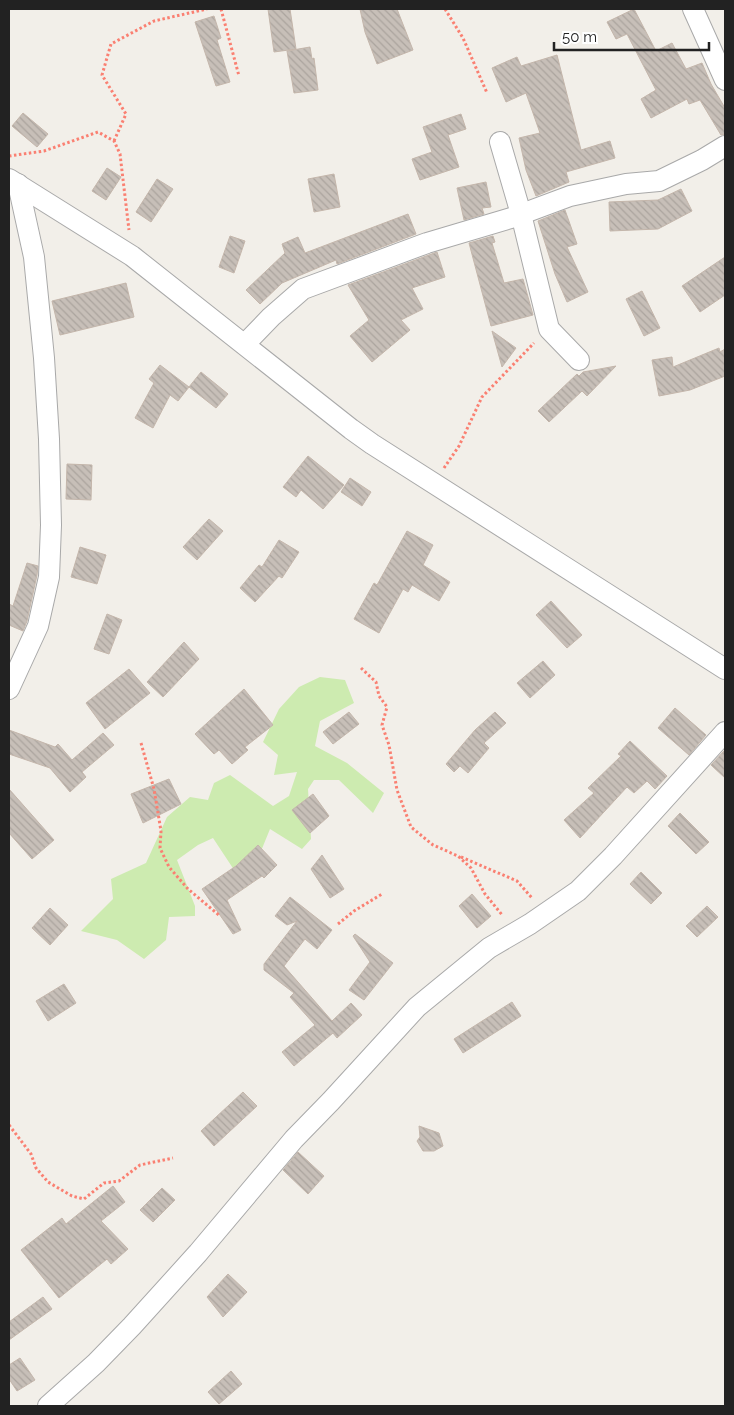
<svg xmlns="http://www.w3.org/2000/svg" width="734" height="1415" font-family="Raleway,sans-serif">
<defs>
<pattern id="building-back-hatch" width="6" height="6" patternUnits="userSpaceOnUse" patternTransform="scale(1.25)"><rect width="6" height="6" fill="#c7bfb8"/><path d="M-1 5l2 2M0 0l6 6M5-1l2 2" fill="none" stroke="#aba49e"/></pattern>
</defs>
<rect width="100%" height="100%" fill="#f2efe9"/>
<path fill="#cdebb0" d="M320,677L345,680L354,703L320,721L315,746L347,763L384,793L373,813L339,780H314L308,789L311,839L302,849L270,829L246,888L213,838L198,845L177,860L195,906V916L169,917L166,940L144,959L117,940L81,931L113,899L111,879L146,863L167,817L190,797L208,800L214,783L230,775L273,806L289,796L297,772L274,775L278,755L263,742L279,709L299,687Z"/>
<g fill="url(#building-back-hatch)" stroke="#c4b6ab">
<path d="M268,9H290L296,49L274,52Z"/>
<path d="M360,9H397L413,50L377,64L365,32Z"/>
<path d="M634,9L656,51L672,43L686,69L702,63L711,84L725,108V134L721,135L700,100L689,104L687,99L651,118L641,99L656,90L627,34L616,39L607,22Z"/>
<path d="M214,16L221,38L217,40L230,82L216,86L195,22Z"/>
<path d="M310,47L312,59L314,58L318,90L294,93L287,51Z"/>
<path d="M557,55L581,150L610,141L615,158L566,172L569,182L536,196L526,170L519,138L540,133L526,93L506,102L492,68L517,57L521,66Z"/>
<path d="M23,113L48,134L37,147L12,126Z"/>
<path d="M461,114L466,129L448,135L459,167L420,180L412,159L432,152L423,127Z"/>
<path d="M107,168L121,177L106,200L92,191Z"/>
<path d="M334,174L340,207L314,212L308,179Z"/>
<path d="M157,179L173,189L151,222L136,212Z"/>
<path d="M486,182L491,207L482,208L484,214L464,220L457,188Z"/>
<path d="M681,189L692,211L658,229L610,231L609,202L658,200Z"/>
<path d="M565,210L577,244L567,247L588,292L567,302L555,274L538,221Z"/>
<path d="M408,214L416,234L337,264L336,260L282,283L260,304L246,290L285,253L282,244L298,237L305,253Z"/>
<path d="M230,236L245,241L234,273L219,267Z"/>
<path d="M493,236L495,242L492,243L504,283L523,279L533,315L491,326L469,243Z"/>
<path d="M437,252L445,277L412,288L423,309L401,320L410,330L372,362L350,336L369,320L348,285Z"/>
<path d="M725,257V295L700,312L682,286Z"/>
<path d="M126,283L134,317L60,335L52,301Z"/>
<path d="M642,291L660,328L644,336L626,299Z"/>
<path d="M492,331L516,348L502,367Z"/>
<path d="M719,348L720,352L725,349V376L690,390L659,396L652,360L672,357L673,367Z"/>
<path d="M160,365L189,387L178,401L170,395L153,428L135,418L154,383L149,379Z"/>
<path d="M616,366L587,396L582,391L549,422L538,411L577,374L579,376L583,372Z"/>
<path d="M201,372L228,394L216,408L189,387Z"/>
<path d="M308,456L344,485L323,509L301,490L296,497L283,487Z"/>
<path d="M67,464L92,465L91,500L66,499Z"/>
<path d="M350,478L371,492L362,506L341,492Z"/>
<path d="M209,519L223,531L197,560L183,547Z"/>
<path d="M407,531L433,545L423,565L450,582L439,601L412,585L408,592L403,589L379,633L354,619L374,583L377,585Z"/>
<path d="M279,540L299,552L282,578L279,576L255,602L240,588L259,565L262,567Z"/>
<path d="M80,547L106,555L97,584L71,577Z"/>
<path d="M27,563L38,566L37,575L27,621L23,631L9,625V604L13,606Z"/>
<path d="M551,601L582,635L567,648L536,615Z"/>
<path d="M107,614L122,620L109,654L94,649Z"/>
<path d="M184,642L199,659L163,697L147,682Z"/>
<path d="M543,661L555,675L530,698L517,683Z"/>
<path d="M129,669L150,693L105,729L86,703Z"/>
<path d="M244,689L273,725L245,747L248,750L232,764L219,750L214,754L195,734Z"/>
<path d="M675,708L706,735L689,755L658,728Z"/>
<path d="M349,712L359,724L333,744L323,732Z"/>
<path d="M495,712L506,723L484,743L489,748L468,773L460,766L454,772L446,764L475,730Z"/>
<path d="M9,730L55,747L58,744L72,760L103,733L114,745L82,772L86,777L70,792L50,768L9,754Z"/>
<path d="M630,741L667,776L655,789L647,781L634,793L627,787L580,838L564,820L594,793L588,788L621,756L618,754Z"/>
<path d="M724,751L725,752V778L711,765Z"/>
<path d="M169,779L181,804L143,823L131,794Z"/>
<path d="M9,789L54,840L32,859L9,833Z"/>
<path d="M313,794L329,816L310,833L292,810Z"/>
<path d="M680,813L709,842L696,854L668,826Z"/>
<path d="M258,845L277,865L264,878L262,876L227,900L241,930L233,934L202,889L236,866Z"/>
<path d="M322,855L344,889L330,898L311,869Z"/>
<path d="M641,872L662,893L651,904L630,884Z"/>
<path d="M472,894L491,916L477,928L459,906Z"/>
<path d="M290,897L332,930L317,949L305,939L284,966L332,1021L351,1003L362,1015L337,1038L333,1033L294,1066L282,1052L315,1025L290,997L294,993L264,970V964L297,921L287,925L275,916Z"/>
<path d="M707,906L718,917L697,937L686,926Z"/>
<path d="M50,908L68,925L50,945L32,928Z"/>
<path d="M355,934L393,963L364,1000L349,990L370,962L353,936Z"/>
<path d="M64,984L76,1003L48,1021L36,1001Z"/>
<path d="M512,1002L521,1016L463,1053L454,1039Z"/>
<path d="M243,1092L257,1106L214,1146L201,1131Z"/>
<path d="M419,1126L439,1133L443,1146L434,1151H423L417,1141L420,1137Z"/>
<path d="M298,1152L324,1176L308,1194L283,1170Z"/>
<path d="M113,1186L125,1202L101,1221L128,1249L111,1264L107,1259L59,1298L21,1250L62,1218L66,1224Z"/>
<path d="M162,1188L175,1200L153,1222L140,1210Z"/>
<path d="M228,1274L247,1292L223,1317L207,1297Z"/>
<path d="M43,1297L52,1309L9,1340V1322Z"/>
<path d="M20,1358L35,1380L17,1391L9,1379V1365Z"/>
<path d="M231,1371L242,1384L219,1404L208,1392Z"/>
</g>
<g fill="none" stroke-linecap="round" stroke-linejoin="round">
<defs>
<g id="minor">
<path d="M693,9L725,80"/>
<path d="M500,142L521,214L549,329L579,360"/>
<path d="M9,179L132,256L351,429L372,444L725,669"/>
<path d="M245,344L271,317L303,289L427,243L511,218L570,196L626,184L659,181L702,160L725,146"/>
<path d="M9,689L38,626L49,577L51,525L49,439L44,358L34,257L18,184"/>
<path d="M48,1406L96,1363L132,1326L198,1253L294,1139L331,1101L417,1007L489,948L530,924L578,891L613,856L725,732"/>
</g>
</defs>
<use href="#minor" stroke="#a9a9a9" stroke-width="22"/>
<g stroke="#fa8072" stroke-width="3" stroke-dasharray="2.5 2.5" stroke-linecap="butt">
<path d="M221,9L239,76"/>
<path d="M445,9L463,38L487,93"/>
<path d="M114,141L126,114L102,75L111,44L154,21L207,9"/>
<path d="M9,156L44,151L98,132L114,141L120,154L129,230"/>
<path d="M444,468L459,446L482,397L534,343"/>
<path d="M361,668L376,682L379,696L387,707L382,725L389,745L397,790L411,827L433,845L458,856L471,868L485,894L503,916"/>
<path d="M141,743L154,789L161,831L160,848L169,867L188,889L220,916"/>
<path d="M461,857L517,881L532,898"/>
<path d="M338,924L354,911L382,894"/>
<path d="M9,1125L31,1154L36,1168L48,1182L72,1196L84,1199L104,1183L119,1181L140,1165L173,1158"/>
</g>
<use href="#minor" stroke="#fff" stroke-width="20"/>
</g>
<rect width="734" height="1415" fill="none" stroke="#222222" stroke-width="20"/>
<path d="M554 42v8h155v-8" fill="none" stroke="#222222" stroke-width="2.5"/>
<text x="562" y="42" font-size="15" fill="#222222" stroke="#ffffff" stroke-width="4" paint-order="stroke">50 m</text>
</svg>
